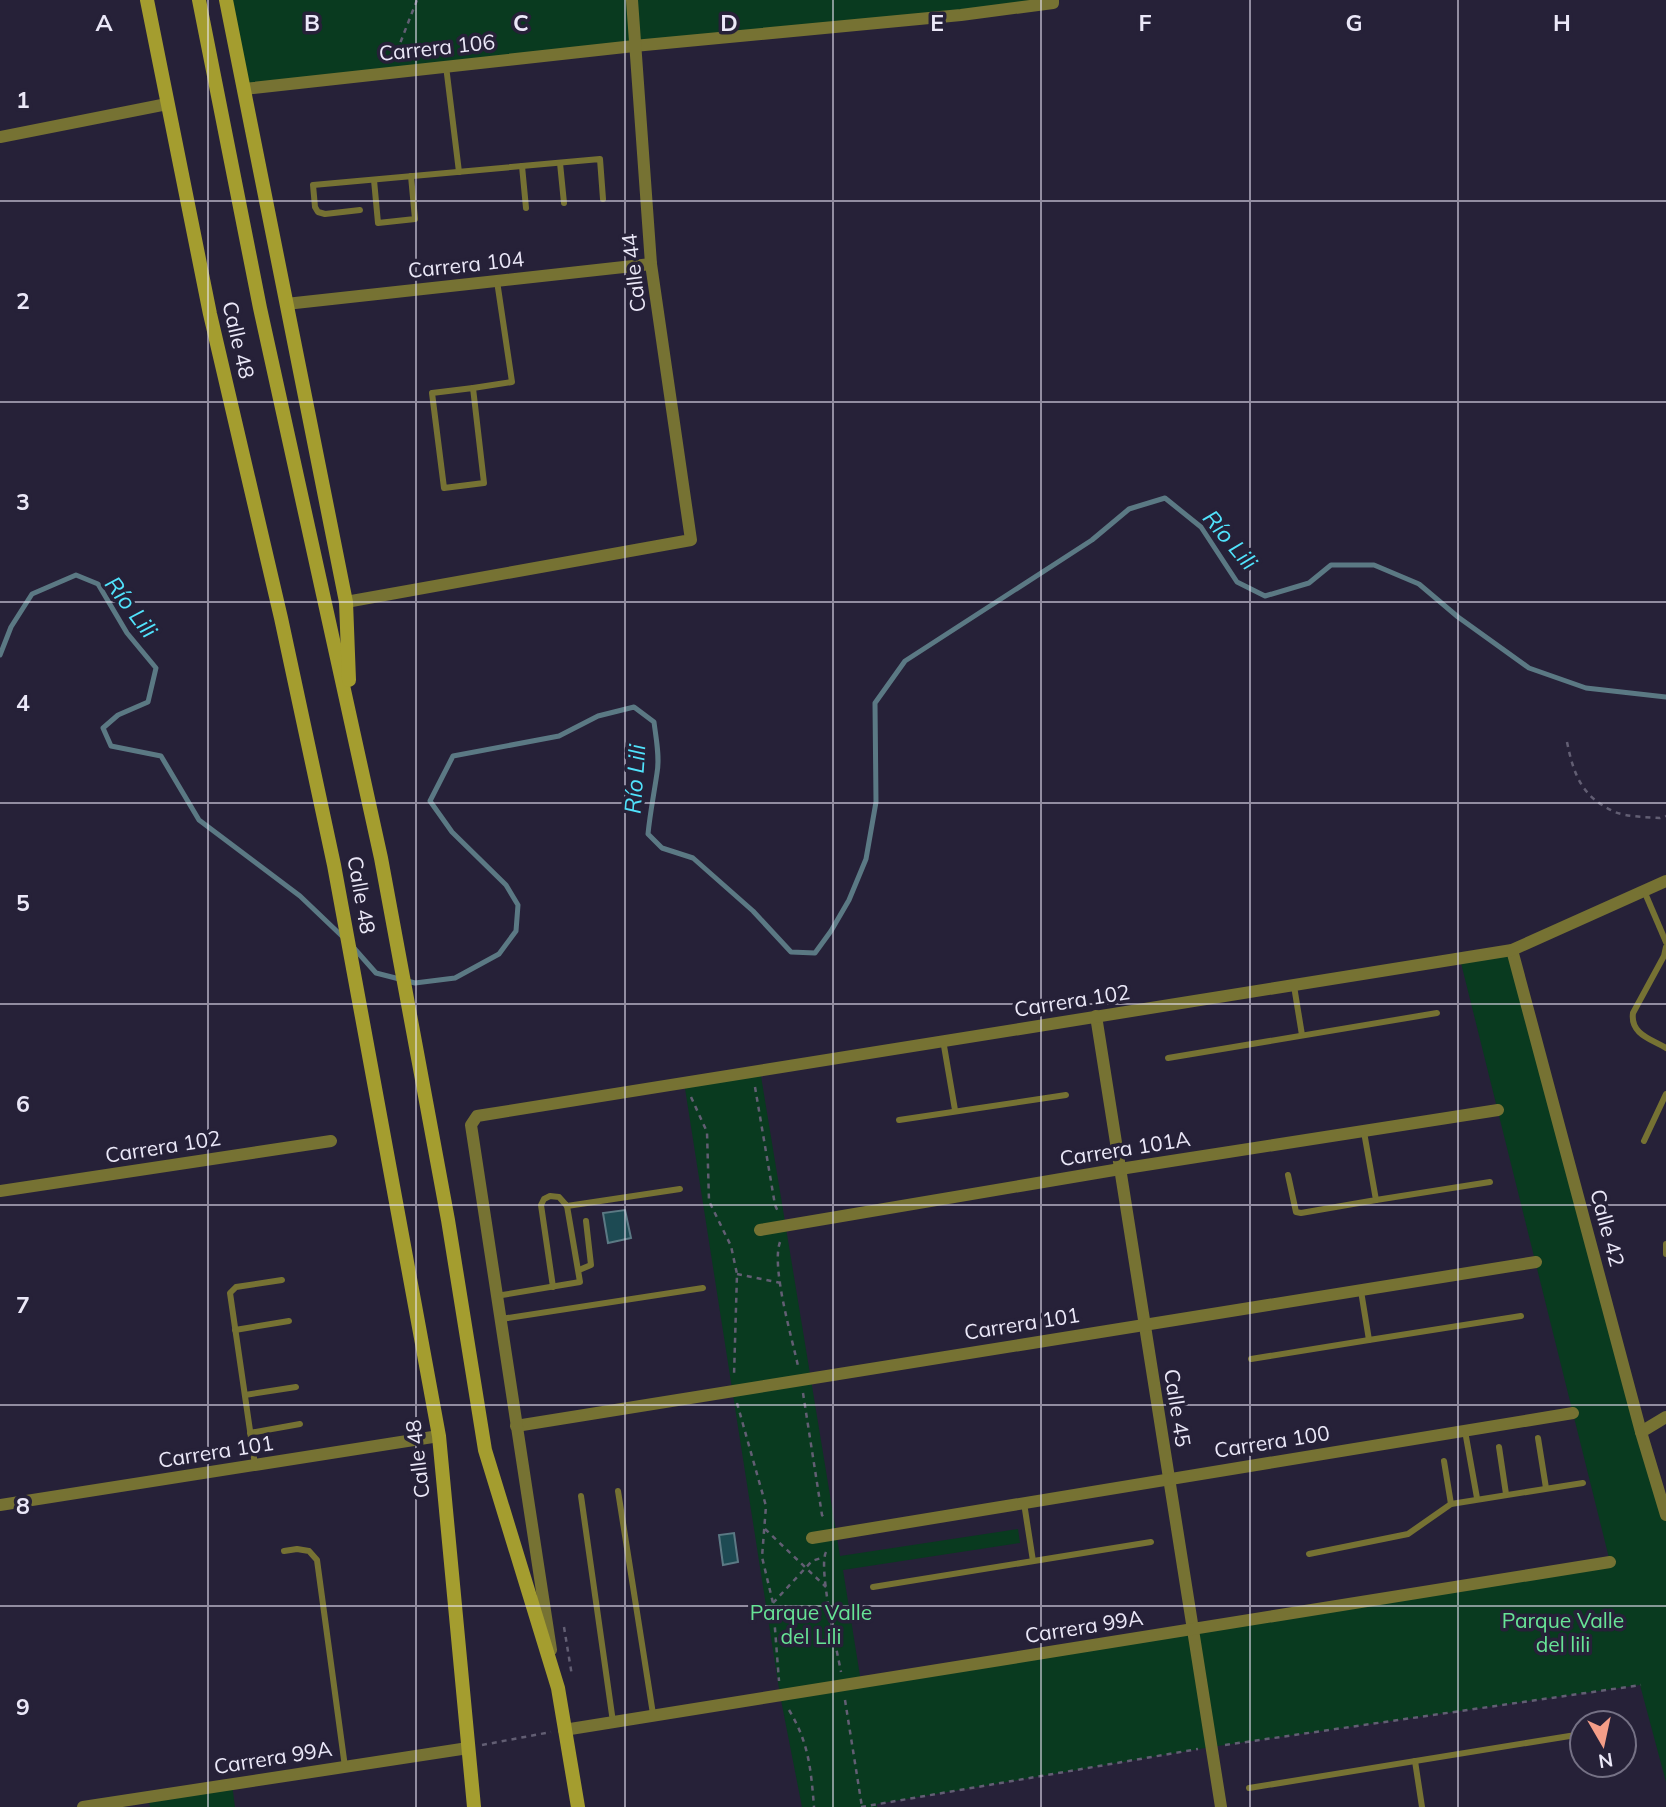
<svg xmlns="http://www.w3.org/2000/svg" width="1666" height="1807" font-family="Mulish,sans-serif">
<rect width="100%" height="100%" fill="#262138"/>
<g fill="#093a1f">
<path d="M226,0H1053L244,89Z"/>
<path d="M1512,950L1666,1515V1782L1640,1685L1211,1747L877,1804V1807H802L780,1695L684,1082L760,1070L840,1556L1018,1529L1020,1543L843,1570L861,1682L1610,1562L1460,959Z"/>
<path d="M232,1784L235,1807H150L148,1797Z"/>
</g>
<g fill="#1d4a53" stroke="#5b7984" stroke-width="2">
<path d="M625,1210L631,1238L608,1243L603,1213Z"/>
<path d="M734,1533L738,1562L723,1565L719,1535Z"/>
</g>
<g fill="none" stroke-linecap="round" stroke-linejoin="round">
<g stroke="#5b7984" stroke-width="5">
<path d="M0,655L11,627L32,594L76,575L98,584L127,633L156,668L148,702L118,715L103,728L111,746L161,756L199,820L300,896L344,938"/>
<path d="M353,947L376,973L415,983L455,978L499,954L516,931L518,905L506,885L452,832L430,801L453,756L559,736L598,716L634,707L654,722C656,738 660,757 657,773C654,794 650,813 648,834L662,848L693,858L753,911L791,952L815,953L831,931L849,900L866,859L876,802L875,703L905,661L1092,540L1129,509L1165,498L1201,527L1237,582L1265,596L1309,583L1331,565H1374L1419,584L1458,617L1529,668L1586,688L1666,697"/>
</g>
<g stroke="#625e73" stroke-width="2.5" stroke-dasharray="5 5" stroke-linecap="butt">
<path d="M390,59L399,46L417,0"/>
<path d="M1567,742C1574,776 1582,797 1615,812C1627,817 1646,817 1660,818L1666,816"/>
<path d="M755,1087L775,1205L779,1214"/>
<path d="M691,1097L707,1132L709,1201L731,1246L737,1274L734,1376"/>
<path d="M780,1242C771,1267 792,1338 798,1366"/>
<path d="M737,1274L781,1283"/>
<path d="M803,1393L822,1515L826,1520"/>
<path d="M737,1403L766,1506L762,1557L773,1603L779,1681"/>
<path d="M765,1529L826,1587"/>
<path d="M826,1552C818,1567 837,1651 841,1672"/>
<path d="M773,1603L812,1561L821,1558"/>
<path d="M564,1627L572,1676"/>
<path d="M845,1700L862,1807"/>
<path d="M789,1710C809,1743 811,1770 814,1807"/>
<path d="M482,1745L551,1732"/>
<path d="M1225,1745L1641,1685"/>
<path d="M861,1807L1198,1749"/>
</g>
<g stroke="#767233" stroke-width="6">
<path d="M446,66L459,172"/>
<path d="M560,163L564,203"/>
<path d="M522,166L526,208"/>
<path d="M374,180L378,223L415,219L411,176"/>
<path d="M360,210L325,214L318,212L315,207L313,185L600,159L603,199"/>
<path d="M473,388L484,483L444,488L432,393Z"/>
<path d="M473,388L512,382L497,281"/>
<path d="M1645,893L1666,942"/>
<path d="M1666,947L1664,956L1633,1013C1630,1034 1651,1039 1666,1048"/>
<path d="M1294,986L1302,1035"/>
<path d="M943,1040L955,1110"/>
<path d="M1168,1058L1437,1013"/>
<path d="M899,1120L1066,1095"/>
<path d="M1644,1141L1666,1094"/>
<path d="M1288,1175L1296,1212L1301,1213L1376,1200L1364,1132"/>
<path d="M1376,1200L1490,1182"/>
<path d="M1666,1244V1254"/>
<path d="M579,1270L591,1265L586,1221"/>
<path d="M553,1287L541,1205L544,1199L550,1196L559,1197L567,1206L680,1189"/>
<path d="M496,1296L580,1282L567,1206"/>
<path d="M501,1319L703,1288"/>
<path d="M235,1330L289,1321"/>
<path d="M1369,1340L1521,1316"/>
<path d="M1251,1359L1369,1340L1361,1291"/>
<path d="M245,1395L296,1387"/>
<path d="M1465,1431L1477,1498"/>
<path d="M250,1433L300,1424"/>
<path d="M1538,1438L1546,1488"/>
<path d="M1499,1447L1506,1494"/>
<path d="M1444,1461L1451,1504"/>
<path d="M255,1465L230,1293L236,1287L282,1280"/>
<path d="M618,1491L653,1714"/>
<path d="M581,1496L613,1722"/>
<path d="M1024,1503L1033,1561"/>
<path d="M284,1551L297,1549L309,1551L317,1560L345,1767"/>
<path d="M1309,1554L1408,1534L1451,1504L1583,1483"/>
<path d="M873,1587L1151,1542"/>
<path d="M1415,1761L1422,1807"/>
<path d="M1249,1788L1582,1734"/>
</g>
<g stroke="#767233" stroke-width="12">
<path d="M244,89L634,46L961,15L1053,3V0"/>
<path d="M0,137L167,104"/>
<path d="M286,304L651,264"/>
<path d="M346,602L691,540L651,264L632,0"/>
<path d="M1512,950L1641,1432L1666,1515"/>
<path d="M1096,1016L1221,1807"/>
<path d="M0,1191L331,1141"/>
<path d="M760,1230L1120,1169L1498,1110"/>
<path d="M516,1426L1536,1262"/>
<path d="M1641,1432L1666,1417"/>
<path d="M0,1505L439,1436"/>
<path d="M812,1538L1573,1413"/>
<path d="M551,1650L471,1125L477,1116L1512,950L1666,881"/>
<path d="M564,1730L1610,1562"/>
<path d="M83,1807L468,1748"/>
</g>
<g stroke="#a49d2f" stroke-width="14">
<path d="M147,0L210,314L281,618L334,865L439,1436L474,1807"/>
<path d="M199,0L260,308L381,858L448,1220L485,1450L558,1688L578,1807"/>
<path d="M226,0L346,602L349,680"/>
</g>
</g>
<path fill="none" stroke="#ebe8f8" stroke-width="2" stroke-opacity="0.55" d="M208,0V1807M416,0V1807M625,0V1807M833,0V1807M1041,0V1807M1250,0V1807M1458,0V1807M0,201H1666M0,402H1666M0,602H1666M0,803H1666M0,1004H1666M0,1205H1666M0,1405H1666M0,1606H1666"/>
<g text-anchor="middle" stroke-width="7" stroke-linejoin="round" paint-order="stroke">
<g font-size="21" fill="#ebe8f8" stroke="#262138">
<text transform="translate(437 48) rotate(-6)" y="7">Carrera 106</text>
<text transform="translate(466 265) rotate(-6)" y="7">Carrera 104</text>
<text transform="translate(634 273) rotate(-97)" y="7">Calle 44</text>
<text transform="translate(238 340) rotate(77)" y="7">Calle 48</text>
<text transform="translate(361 895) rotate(80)" y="7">Calle 48</text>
<text transform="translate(1072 1001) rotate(-9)" y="7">Carrera 102</text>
<text transform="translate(163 1147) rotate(-9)" y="7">Carrera 102</text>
<text transform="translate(1125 1149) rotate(-9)" y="7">Carrera 101A</text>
<text transform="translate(1607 1228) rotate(75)" y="7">Calle 42</text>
<text transform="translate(1022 1324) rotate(-9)" y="7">Carrera 101</text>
<text transform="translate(1177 1408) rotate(81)" y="7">Calle 45</text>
<text transform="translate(1272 1442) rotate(-9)" y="7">Carrera 100</text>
<text transform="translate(216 1452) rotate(-9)" y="7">Carrera 101</text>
<text transform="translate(418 1459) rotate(-97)" y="7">Calle 48</text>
<text transform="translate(1084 1627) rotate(-9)" y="7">Carrera 99A</text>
<text transform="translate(273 1758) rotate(-9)" y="7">Carrera 99A</text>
</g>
<g font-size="21" fill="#67e496" stroke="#262138">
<text x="811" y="1620">Parque Valle<tspan x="811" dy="24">del Lili</tspan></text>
<text x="1563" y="1628">Parque Valle<tspan x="1563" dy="24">del lili</tspan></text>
</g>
<g font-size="23" font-style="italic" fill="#51e3fc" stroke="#262138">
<text transform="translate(1230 540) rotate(50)" y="8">Río Lili</text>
<text transform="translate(131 607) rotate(53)" y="8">Río Lili</text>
<text transform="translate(635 779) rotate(-86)" y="8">Río Lili</text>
</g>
</g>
<g font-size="23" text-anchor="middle" font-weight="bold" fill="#ebe8f8" stroke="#262138" stroke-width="7" stroke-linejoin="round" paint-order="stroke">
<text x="104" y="31">A</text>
<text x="312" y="31">B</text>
<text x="521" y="31">C</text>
<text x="729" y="31">D</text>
<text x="937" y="31">E</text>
<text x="1145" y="31">F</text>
<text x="1354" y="31">G</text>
<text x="1562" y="31">H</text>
<text x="23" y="108">1</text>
<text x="23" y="309">2</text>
<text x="23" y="510">3</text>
<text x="23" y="711">4</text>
<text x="23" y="911">5</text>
<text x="23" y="1112">6</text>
<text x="23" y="1313">7</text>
<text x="23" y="1514">8</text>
<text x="23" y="1715">9</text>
</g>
<g transform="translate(1603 1744) rotate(171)"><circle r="33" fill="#262138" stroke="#757185" stroke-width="2"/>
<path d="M0-5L12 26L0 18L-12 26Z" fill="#f49e88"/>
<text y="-10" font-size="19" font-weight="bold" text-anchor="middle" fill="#ebe8f8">N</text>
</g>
</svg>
